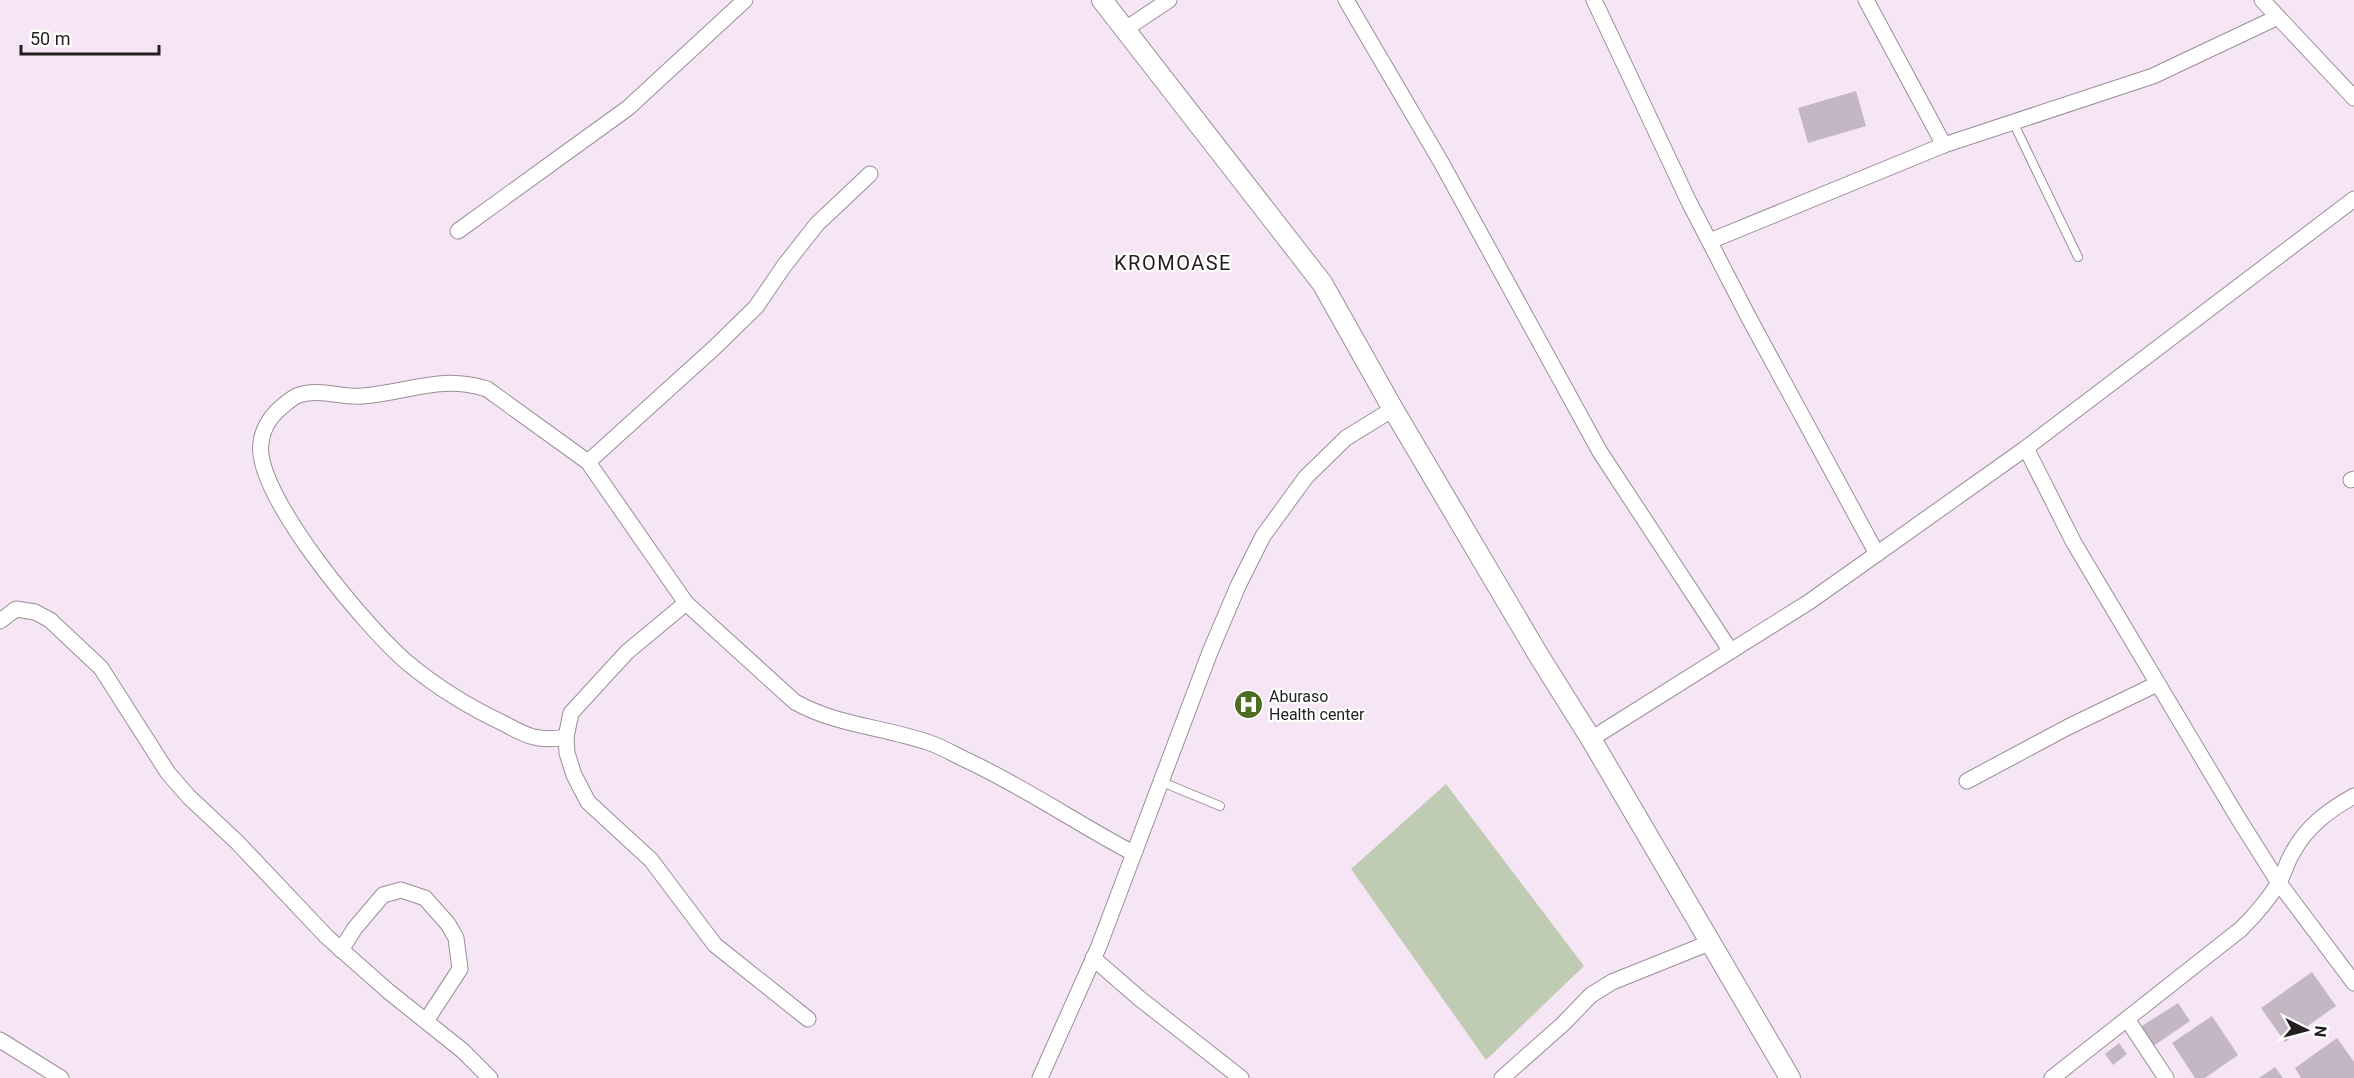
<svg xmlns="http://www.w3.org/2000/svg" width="2354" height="1078" font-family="Roboto,sans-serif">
<rect width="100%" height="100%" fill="#f6e6f5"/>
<path fill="#bfcbb2" d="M1446,784L1584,966L1486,1060L1351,869Z"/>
<g fill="#c5b6c3">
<path d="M1856,91L1866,126L1808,143L1798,108Z"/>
<path d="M2312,972L2336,1006L2285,1042L2261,1008Z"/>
<path d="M2178,1003L2190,1021L2149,1049L2137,1029Z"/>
<path d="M2212,1016L2238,1055L2205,1078H2195L2172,1043Z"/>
<path d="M2337,1038L2354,1062V1078H2301L2295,1068Z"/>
<path d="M2119,1043L2127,1054L2113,1065L2105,1054Z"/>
<path d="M2275,1067L2283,1078H2259Z"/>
</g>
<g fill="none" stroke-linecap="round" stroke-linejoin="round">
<defs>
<g id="service">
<path d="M2013,122L2078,257"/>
<path d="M1162,782L1220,806"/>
</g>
<g id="minor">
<path d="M1346,0L1441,162L1600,452L1730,650"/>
<path d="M1594,0L1689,202L1749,318L1877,554"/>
<path d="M1866,0L1944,145"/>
<path d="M2262,0L2354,98"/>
<path d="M1124,30L1169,0"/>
<path d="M458,231L628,108L745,0"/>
<path d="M1710,241L1944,145L2153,76L2278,17"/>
<path d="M2026,448L2074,543L2238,818L2279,883L2354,983"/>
<path d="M588,462L714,348L756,307L784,266L817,224L870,174"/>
<path d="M2351,480L2354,479"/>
<path d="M686,603L627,652L571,713L566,737L567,753L574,775L588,802L651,860L715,945L808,1019"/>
<path d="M0,621L16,609L35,612L50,620L101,668L168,773L189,797L237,842L327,937L388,991L463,1051L490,1078"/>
<path d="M566,737C555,739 545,740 534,737C524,735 514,729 505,724C471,708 439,689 409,664C370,632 253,494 261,443C262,431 269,419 277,411C283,406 292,397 299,395C320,388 341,398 362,396C408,393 439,374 487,389L588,462L686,603L795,702C836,725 883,727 927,742C940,746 952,753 964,759C1023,786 1076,823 1133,853"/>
<path d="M1591,739L1809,602L2026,448L2354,199"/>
<path d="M1967,781L2068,727L2157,684"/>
<path d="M341,950L355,928L383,895L401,890L425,898L448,924L456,938L460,969L426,1021"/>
<path d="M1093,958L1139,998L1241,1078"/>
<path d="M2127,1019L2166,1078"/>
<path d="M0,1040L61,1078"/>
<path d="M1040,1078L1099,946L1210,652L1238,586L1263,536L1306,477L1346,438L1393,409"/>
<path d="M1502,1078L1563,1024L1591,995L1612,982L1709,943"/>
<path d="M2052,1078L2241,929C2255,915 2269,899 2279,882C2285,872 2287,861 2293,852C2307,826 2329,810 2354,796"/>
</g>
<path id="tertiary" d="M1102,0L1322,283L1393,409L1539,656L1591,739L1790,1078"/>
</defs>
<use href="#service" stroke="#9b8d9a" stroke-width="10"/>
<use href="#minor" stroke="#9b8d9a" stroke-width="17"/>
<use href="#tertiary" stroke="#9b8d9a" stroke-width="22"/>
<use href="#service" stroke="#fff" stroke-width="8"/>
<use href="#minor" stroke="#fff" stroke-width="15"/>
<use href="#tertiary" stroke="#fff" stroke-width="20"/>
</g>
<defs>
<symbol id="hospital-disc" viewBox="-11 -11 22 22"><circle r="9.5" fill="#4e6d22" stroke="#fff"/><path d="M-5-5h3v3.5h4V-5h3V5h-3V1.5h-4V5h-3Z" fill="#fff"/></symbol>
</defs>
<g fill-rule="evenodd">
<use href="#hospital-disc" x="1232" y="688" width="33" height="33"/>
</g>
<g text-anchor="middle" stroke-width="4.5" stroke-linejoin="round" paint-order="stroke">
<g font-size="16" fill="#231d22" stroke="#fff" text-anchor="start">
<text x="1269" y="702">Aburaso<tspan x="1269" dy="18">Health center</tspan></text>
</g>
<g font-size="20" letter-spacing="1.5" fill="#231d22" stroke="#fff">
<text x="1173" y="270">KROMOASE</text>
</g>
</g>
<g transform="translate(2306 1030) rotate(96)" stroke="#ffffff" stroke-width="4.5" paint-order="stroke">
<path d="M0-4.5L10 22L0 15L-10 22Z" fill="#231d22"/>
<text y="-9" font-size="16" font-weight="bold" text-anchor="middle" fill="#231d22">N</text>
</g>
<path d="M21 45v9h138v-9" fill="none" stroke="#231d22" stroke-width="3"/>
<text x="30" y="45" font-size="18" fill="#231d22" stroke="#ffffff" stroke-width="4.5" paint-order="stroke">50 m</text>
</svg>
